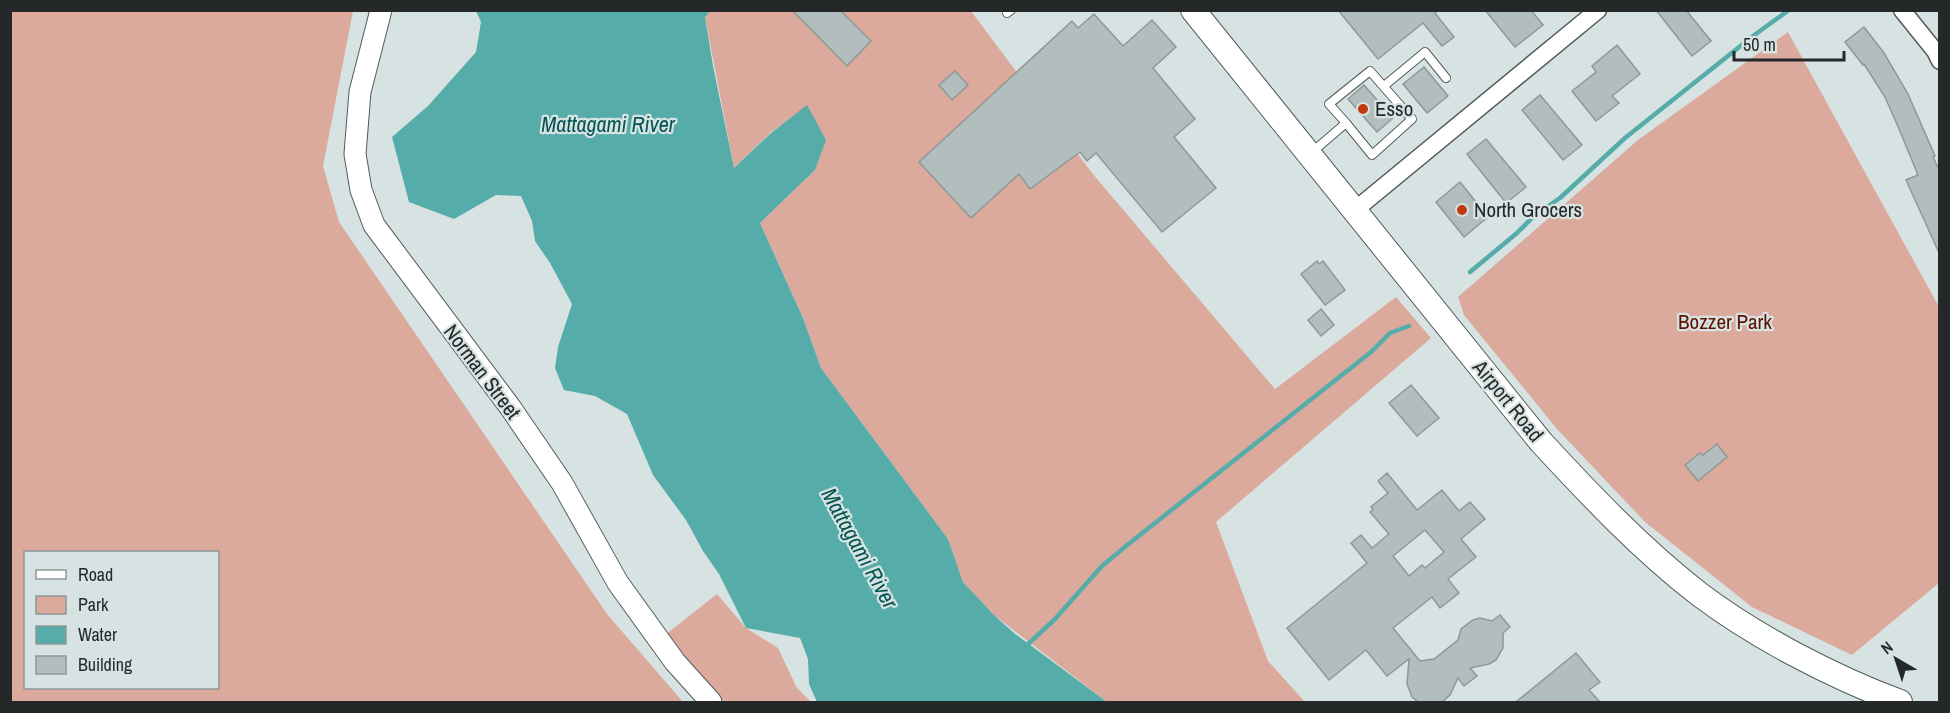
<svg xmlns="http://www.w3.org/2000/svg" width="1950" height="713" font-family="'Archivo Narrow',sans-serif">
<rect width="100%" height="100%" fill="#d7e3e2"/>
<g fill="#dcaa9c" fill-rule="evenodd">
<path d="M710,10L971,11L1092,173L1275,389L1396,297L1431,338L1216,522L1268,661L1305,702H1107L994,615L963,582L948,539L821,368L803,318L760,223L815,170L807,106L770,133L734,168L705,17Z"/>
<path d="M10,11H353L323,166L339,222L607,614L683,702H11ZM26,552H218V688H26Z"/>
<path d="M1788,32L1939,307V583L1852,655L1752,607L1645,522L1557,429L1464,315L1458,297L1638,140Z"/>
<path d="M717,594L746,628L778,648L797,688L811,702H722L665,635Z"/>
</g>
<path fill="#55aca8" d="M476,11H710L705,17L713,66L734,168L771,133L807,105L826,140L815,170L760,223L803,318L821,368L948,539L963,582L994,615L1014,633L1107,702H817L809,684L808,659L800,638L746,628L719,574L703,551L686,520L653,475L627,414L595,396L564,390L555,368L558,347L572,304L550,263L535,241L532,221L521,196L496,195L454,219L409,202L392,137L428,106L476,52L481,22Z"/>
<g fill="none" stroke-linecap="round" stroke-linejoin="round">
<g stroke="#55aca8" stroke-width="4.5">
<path d="M1470,272L1517,233L1535,215L1560,198L1625,138L1753,36L1789,10"/>
<path d="M1026,646L1055,619L1102,566L1126,546L1371,352L1390,333L1409,326"/>
</g>
</g>
<g fill="#b2bebd" stroke="#8d9897" stroke-width="1.5" fill-rule="evenodd">
<path d="M792,10H840L871,41L847,66Z"/>
<path d="M1338,10H1438L1435,13L1454,37L1442,46L1423,23L1378,59Z"/>
<path d="M1485,10H1531L1543,25L1515,47Z"/>
<path d="M1656,10H1686L1711,41L1692,56Z"/>
<path d="M1094,14L1123,46L1152,20L1176,47L1153,68L1195,119L1174,137L1216,188L1162,232L1096,153L1087,161L1080,152L1030,189L1019,174L971,218L919,162L1072,21L1078,28Z"/>
<path d="M1864,27L1884,53L1908,94L1935,156L1933,157L1940,172V255L1906,180L1918,175L1899,129L1885,97L1864,64L1863,65L1845,42Z"/>
<path d="M1617,45L1640,74L1612,96L1619,103L1596,121L1572,91L1596,72L1592,66Z"/>
<path d="M1424,67L1448,96L1427,113L1403,84Z"/>
<path d="M955,71L968,85L952,100L939,85Z"/>
<path d="M1364,85L1393,118L1377,132L1348,99Z"/>
<path d="M1540,95L1582,145L1563,160L1522,110Z"/>
<path d="M1486,139L1526,187L1506,203L1467,154Z"/>
<path d="M1460,182L1488,217L1464,237L1436,202Z"/>
<path d="M1317,261L1319,264L1323,261L1345,290L1325,305L1301,274Z"/>
<path d="M1321,309L1334,325L1321,336L1308,320Z"/>
<path d="M1411,385L1439,418L1417,436L1389,403Z"/>
<path d="M1717,444L1727,457L1698,481L1685,465L1700,453L1703,455Z"/>
<path d="M1387,473L1417,510L1442,490L1459,511L1470,502L1485,519L1461,539L1476,557L1448,579L1459,593L1440,608L1432,597L1393,628L1420,661L1434,659L1458,640L1461,629L1473,620L1480,618L1492,621L1500,615L1510,627L1503,633V648L1496,660L1489,664L1470,668L1477,676L1464,686L1458,678L1450,695L1442,702H1418L1412,697L1407,684L1409,659L1387,676L1366,650L1329,680L1287,628L1367,563L1351,543L1361,535L1372,548L1389,534L1370,512L1373,510L1371,507L1388,493L1378,481ZM1425,530L1444,552L1425,568L1422,565L1409,576L1393,556Z"/>
<path d="M1576,653L1600,682L1589,690L1600,702H1516Z"/>
</g>
<g fill="none" stroke-linecap="round" stroke-linejoin="round">
<defs>
<g id="service">
<path d="M1007,13L1011,10"/>
<path d="M1384,86L1425,52L1446,78"/>
<path d="M1310,154L1346,123L1372,155L1412,119L1370,71L1329,104L1346,123"/>
</g>
<g id="minor">
<path d="M1902,10L1935,51L1940,61"/>
<path d="M1355,210L1598,10"/>
</g>
<path id="tertiary" d="M381,10L360,92L355,154L361,190L374,225L510,407L562,483L618,583L675,662L711,702"/>
<path id="secondary" d="M1193,10L1541,442C1591,496 1641,549 1699,594C1756,637 1833,677 1900,702"/>
</defs>
<use href="#service" stroke="#525c5b" stroke-width="10"/>
<use href="#minor" stroke="#525c5b" stroke-width="19"/>
<use href="#tertiary" stroke="#525c5b" stroke-width="23"/>
<use href="#secondary" stroke="#525c5b" stroke-width="26"/>
<use href="#service" stroke="#fff" stroke-width="8"/>
<use href="#minor" stroke="#fff" stroke-width="16"/>
<use href="#tertiary" stroke="#fff" stroke-width="21"/>
<use href="#secondary" stroke="#fff" stroke-width="24"/>
</g>
<g fill="#c1390d" stroke="#d7e3e2" stroke-width="2">
<circle cx="1363" cy="109" r="6"/>
<circle cx="1462" cy="210" r="6"/>
</g>
<g text-anchor="middle" stroke-width="4.5" stroke-linejoin="round" paint-order="stroke">
<g font-size="21" fill="#242828" stroke="#d7e3e2" text-anchor="start">
<text x="1375" y="116">Esso</text>
<text x="1474" y="217">North Grocers</text>
</g>
<g font-size="21" fill="#601200" stroke="#d7e3e2">
<text x="1725" y="329">Bozzer Park</text>
</g>
<g font-size="21" fill="#242828" stroke="#d7e3e2">
<text transform="translate(482 372) rotate(53)" y="7">Norman Street</text>
<text transform="translate(1508 401) rotate(51)" y="7">Airport Road</text>
</g>
<g font-size="22" font-style="italic" fill="#045452" stroke="#d7e3e2">
<text x="608" y="132">Mattagami River</text>
<text transform="translate(860 548) rotate(61)" y="8">Mattagami River</text>
</g>
</g>
<rect width="1950" height="713" fill="none" stroke="#242828" stroke-width="24"/>
<rect x="24" y="551" width="195" height="138" fill="#d7e3e2" stroke="#8f9898" stroke-width="1.5"/>
<rect x="36" y="570" width="30" height="9" fill="#ffffff" stroke="#8f9898" stroke-width="1.5"/>
<text x="78" y="581" font-size="18" fill="#242828">Road</text>
<rect x="36" y="596" width="30" height="18" fill="#dcaa9c" stroke="#8f9898" stroke-width="1.5"/>
<text x="78" y="611" font-size="18" fill="#242828">Park</text>
<rect x="36" y="626" width="30" height="18" fill="#55aca8" stroke="#8f9898" stroke-width="1.5"/>
<text x="78" y="641" font-size="18" fill="#242828">Water</text>
<rect x="36" y="656" width="30" height="18" fill="#b2bebd" stroke="#8f9898" stroke-width="1.5"/>
<text x="78" y="671" font-size="18" fill="#242828">Building</text>
<g transform="translate(1896 659) rotate(321)" stroke="#d7e3e2" stroke-width="4.5" paint-order="stroke">
<path d="M0-4.5L10 22L0 15L-10 22Z" fill="#242828"/>
<text y="-9" font-size="16" font-weight="bold" text-anchor="middle" fill="#242828">N</text>
</g>
<path d="M1734 51v9h110v-9" fill="none" stroke="#242828" stroke-width="3"/>
<text x="1743" y="51" font-size="18" fill="#242828" stroke="#d7e3e2" stroke-width="4.5" paint-order="stroke">50 m</text>
</svg>
